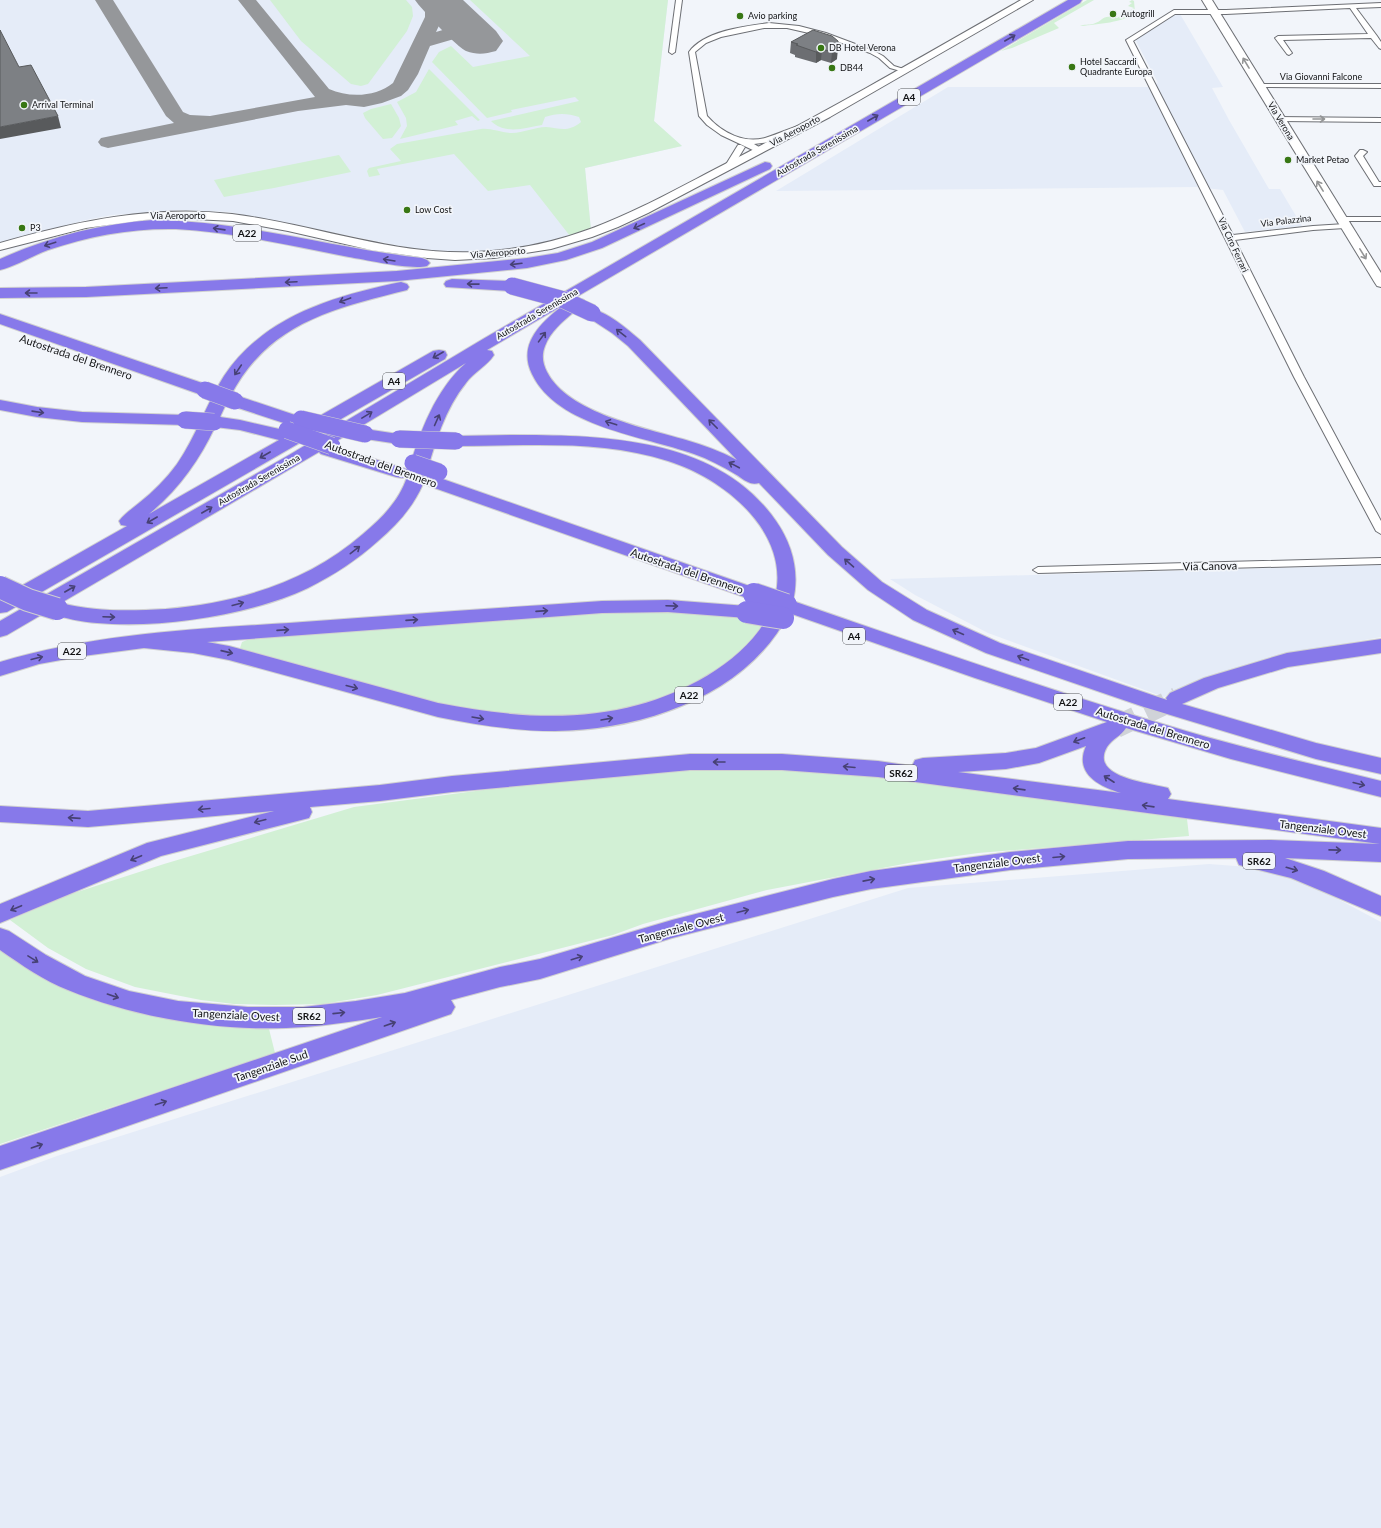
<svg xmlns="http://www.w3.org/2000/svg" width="1381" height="1528" font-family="Lato,sans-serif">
<rect width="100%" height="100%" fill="#f2f5fa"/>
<g fill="#e5ecf8">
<path d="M0,0H668L654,121L682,146L585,168L591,230L551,242L507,250L464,252L433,251L406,247L229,212L183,210L112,215L86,220L0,244Z"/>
<path d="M1180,14L1223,87L1212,88L1229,120L1269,189H1280L1302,226L1245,232L1223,190L1197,187L776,191L948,87H1147L1158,83L1135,39L1172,16Z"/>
<path d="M1381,565V637L1272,657L1203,678L1164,697L988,633L915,595L890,579Z"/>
<path d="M1209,864L1249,867L1284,873L1317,888L1381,922V1528H0V1177L57,1156L908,888Z"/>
</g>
<g fill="#d2f0d5">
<path d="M270,0H406L412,7L413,16L407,31L368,84L361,86L351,84L301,41Z"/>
<path d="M470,0H668L654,121L682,146L585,168L591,230L570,236L530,185L488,191L454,154L377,169L380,175L369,177L367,171L369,168L401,161L390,149L397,144L481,129C492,128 501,133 512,133C523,133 535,127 546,127C560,128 567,133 581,122L579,117C567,113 557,113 545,117L542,125C525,128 505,135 491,121L579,101L575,97L511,110L512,112L487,118L432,62L439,52L451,46L473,67L530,56Z"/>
<path d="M1087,0H1094L1054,23L1059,28L1012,48L1001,51Z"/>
<path d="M1132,0L1134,1L1135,12C1125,23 1096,24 1082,26H1080C1084,24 1089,25 1093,24C1105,20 1101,14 1117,18L1134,8L1128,6L1132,3L1129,2Z"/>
<path d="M429,69L480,120L478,121L472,116L455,121L458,125L400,139L407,126L406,118L397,102L416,92Z"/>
<path d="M391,104L399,118L401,126L392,138L383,139L365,118L363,113L371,109Z"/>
<path d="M339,155L351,172L274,188L224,197L214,180Z"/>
<path d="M667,609L768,620L757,638L726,668L657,702L574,719L466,711L241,650L240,648L242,642L252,638L385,625Z"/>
<path d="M692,768L824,770L1187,819L1189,836L978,853L914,862L767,890L643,924L613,935L448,977L377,995L323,1004L275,1005L234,1004L201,1000L135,987L86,969L48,948L10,920L71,894L164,864L354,807L605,774Z"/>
<path d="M0,948C21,963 43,980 67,990C131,1017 200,1027 269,1029L275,1053L0,1144Z"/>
</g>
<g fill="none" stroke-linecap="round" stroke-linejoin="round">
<path fill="#95979a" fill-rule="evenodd" d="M95,0H113L183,112L190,115L210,116L315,97L238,0H256L329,89C349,98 376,97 393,83L425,17V0H443V17L436,32L453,27L457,20L463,19L469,20L472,24V28L466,35L461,37L430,46L418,74L408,90L401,96L382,103L364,107L346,105L298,111L108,148L101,146L98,142L101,138L174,123L166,116Z"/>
<path fill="#95979a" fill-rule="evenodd" d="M415,0H463L496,31L503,41L496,51C485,54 477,55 466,51C458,48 421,9 415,0Z"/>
<path stroke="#d0d3d8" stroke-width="22" stroke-dasharray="22 11" stroke-linecap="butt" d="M1116,727L1177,698"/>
<defs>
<g id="street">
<path d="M676,0H682L675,52L672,54L669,52Z"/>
<path d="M1381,3V7L1356,8L1377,36L1381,42V49L1379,48L1371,38L1283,40L1292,53L1289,55L1287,54L1275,38L1278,36L1368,34L1350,8L1226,14H1175L1133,41L1233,235L1313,226L1345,224L1349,226L1345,228L1313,230L1235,240L1304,377L1381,521V534L1376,531L1294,377L1126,40L1174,10H1226Z"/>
<path d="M769,23L799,26L826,33L874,51L883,56L894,66L907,70L904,72L890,68L879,58L870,53L822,36L787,28H764L721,37L706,43L695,52L707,116C722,133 745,145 768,137C778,134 788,129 798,126L802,128L771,142L754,144L764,150L763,152H757L721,135L707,125L699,116L689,52C704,31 745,26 769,23Z"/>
<path d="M1260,84H1381V88L1258,87V85Z"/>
<path d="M1277,117L1381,118V122L1280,121H1277Z"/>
<path d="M738,145H741L745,147L732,168H726L725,166Z"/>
<path d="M1360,150H1363L1367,152L1363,156L1379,182H1381V186H1374L1355,156Z"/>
<rect x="1338" y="217" width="43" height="4"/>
<path d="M1381,558V564L1038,573L1033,570L1038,567Z"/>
</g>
<g id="secondary">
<path d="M1021,0H1033L830,117L648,213L618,227L592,237L551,249L494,258L455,260L427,258L371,250L288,231L233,221L174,218L144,220L86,228L0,250V243C76,221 152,205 232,214C313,224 391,255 474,252C575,249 643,206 729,162C828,111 925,55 1021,0Z"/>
<path d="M1202,0H1212L1381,273V287L1377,286L1375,283Z"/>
</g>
<g id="highway">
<path d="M1068,0H1082L1080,3L573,299L578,298L584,300L586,303C583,307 579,309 574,312C563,321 550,332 545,346C541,356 543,364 547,372C568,413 645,428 686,440C703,445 720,451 737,460L628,346L612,333L586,316L584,313L586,310C602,306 628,330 640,340L842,547L882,582L927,610L1000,643L1158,697L1167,700L1166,698L1170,693L1204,678L1287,653L1381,639V653L1288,667L1218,688L1182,704L1316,743L1381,758V774L1316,759L1144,707L986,653L913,620L868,590L828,555L759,483C755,484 752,484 748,482C743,480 739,476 735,474C722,466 708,459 694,454C644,436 557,427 532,374C517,344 542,321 565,304L487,350L492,351L494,355C487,366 474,372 466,383C445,409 435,443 426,475L434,476L761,590L764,594L761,598L754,600L747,598L423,484C413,507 397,525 378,541C357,560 334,575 308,588C251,615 160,629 97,623C81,622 65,618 50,614L48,611L7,635L0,637V621L289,455L483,339ZM466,363C436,389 419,433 409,470L330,445ZM319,452L321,454L396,477L402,478L407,477C399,501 382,518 363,534C308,582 238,603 166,609C130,611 96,612 61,603Z"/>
<path d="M765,162L770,163L772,166L770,169L602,248L566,260L527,268L397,281L86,297L0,298V288L86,287L397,271L527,258L558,253L592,242Z"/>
<path d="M153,220C244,221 332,248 422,258L427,260L430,263L427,266C411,270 367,260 349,257C292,246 234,232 176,229C132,228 89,236 48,250C32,256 16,266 0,270V259C49,237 99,224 153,220Z"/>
<path d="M452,279L512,281L518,283L520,286L518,289L512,291L446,287L444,284L446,281Z"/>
<path d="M401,282L407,284L409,287L407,290C332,309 268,323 230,397L235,396L241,397L307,419L309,422L433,351L439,350L445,351L447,355L445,359L7,612L0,613V598L127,526L121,525L119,521C124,514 132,509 139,503C153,492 166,479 177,464C196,437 206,404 224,376C264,316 334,296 401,282ZM227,402L229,405L299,428L290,433L288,431L240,420L220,417ZM215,427L240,430L279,440L149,514C178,490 199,461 215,427Z"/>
<path d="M0,314L211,386L214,390L211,394L205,395L199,394L0,324Z"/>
<path d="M0,400L37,407L82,412L185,415L191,416L194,420L191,424L185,425L82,422L37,417L0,410Z"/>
<path d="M365,429L405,435L408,439L405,443L399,444L359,438L356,434L359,430Z"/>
<path d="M511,435C603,435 718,437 776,521C792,544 800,572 793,601C924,646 1054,692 1186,731C1251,750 1316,765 1381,781V797L1231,759L1126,728C1121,736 1112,739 1107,747C1089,778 1151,783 1168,788L1171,794L1168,799L1381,828V862L1285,858L1324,871L1381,896V916L1291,878L1239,865L1236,858L1128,859L1010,870L871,889L833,897L672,938L540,979L500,987L451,1000L455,1007L451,1014L0,1170V1146L382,1017C356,1021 330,1025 304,1027C227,1033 139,1019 68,990C44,981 22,965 0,950V928L9,931L46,955L85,976L129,991L178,1001L248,1007H303L356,1001L405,993L500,967L540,959L672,920L833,879L871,871L1010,852L1128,841L1271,840L1380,844L878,777L782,770H690L452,792L380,801L310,807L312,812L309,818L161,856L0,923V904L147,843L274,811L88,827L0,822V806L88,811L380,785L452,776L690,754H782L878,761L912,766L915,760L923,758L1006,753L1036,748L1107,722L975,678L789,613C747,696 643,730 555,731C515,731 477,725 438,717L229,660L193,653L144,648L83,656L39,664L0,676V662C94,634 192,629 289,623C393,615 498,608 602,601L668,600L747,606L754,607L757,612L754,617L747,618L668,612L602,613L207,642L229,646L438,703C504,716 572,723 638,705C685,693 749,659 770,612C801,541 729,480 668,461C601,439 526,446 456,446L450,445L447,441L450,437L456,436ZM1086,746C1074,773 1098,786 1121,793L958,772L1006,769L1039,763Z"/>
</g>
</defs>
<use href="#street" stroke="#6d6f74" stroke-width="2"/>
<use href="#secondary" stroke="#6d6f74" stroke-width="2"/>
<use href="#highway" stroke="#d0d0d0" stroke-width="2"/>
<use href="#street" fill="#fff" fill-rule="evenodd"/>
<use href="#secondary" fill="#fff" fill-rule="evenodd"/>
<use href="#highway" fill="#8779ea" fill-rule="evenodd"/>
<defs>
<g id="highway-bridge-far1">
<path d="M512,286L564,300L592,313"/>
<path d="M205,390L235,401"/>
<path d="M301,419L365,434"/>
<path d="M185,420L214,422"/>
<path d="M287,430L332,446"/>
<path d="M399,439L456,441"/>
<path d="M413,463L439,472"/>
</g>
<g id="highway-bridge">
<path d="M0,587L28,600L57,609"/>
<path d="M754,594L786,605"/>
<path d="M747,612L783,618"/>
</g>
</defs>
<use href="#highway-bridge-far1" stroke="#d0d0d0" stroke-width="18" stroke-linecap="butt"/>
<use href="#highway-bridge" stroke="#d0d0d0" stroke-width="24" stroke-linecap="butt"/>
<use href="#highway-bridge-far1" stroke="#8779ea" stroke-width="17"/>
<use href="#highway-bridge" stroke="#8779ea" stroke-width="22"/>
</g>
<path fill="#6c6e72" d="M832,36L837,59L831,63L821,60L816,63L795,57V55L790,53L791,42Z"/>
<g fill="#585a5c">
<path d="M838,48L837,59L831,63L832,52Z"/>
<path d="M822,49L821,60L816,63V52Z"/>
<path d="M58,116L61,128L0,139V127Z"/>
</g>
<g fill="#7d8084" stroke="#585a5c">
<path d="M0,30L19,67L31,65L58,116L0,127Z"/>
<path d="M813,30L832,36L838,41V48L832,52L822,49L816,52L796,45L798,44L791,42Z"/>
</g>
<defs><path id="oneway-shaft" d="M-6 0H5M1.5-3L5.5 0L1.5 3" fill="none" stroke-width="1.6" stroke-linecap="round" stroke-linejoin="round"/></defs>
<g stroke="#474175">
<use href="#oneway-shaft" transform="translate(1010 38) rotate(-30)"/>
<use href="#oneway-shaft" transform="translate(873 118) rotate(-30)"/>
<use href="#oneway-shaft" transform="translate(639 226) rotate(155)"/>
<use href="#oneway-shaft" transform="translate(219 229) rotate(-172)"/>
<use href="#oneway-shaft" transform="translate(50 244) rotate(162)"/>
<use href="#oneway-shaft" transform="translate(389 260) rotate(-171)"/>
<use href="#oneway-shaft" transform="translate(516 264) rotate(173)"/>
<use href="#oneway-shaft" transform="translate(291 282) rotate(177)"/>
<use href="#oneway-shaft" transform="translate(473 284) rotate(-179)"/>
<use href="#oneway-shaft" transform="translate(161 288) rotate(177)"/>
<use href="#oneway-shaft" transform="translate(31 293) rotate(180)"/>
<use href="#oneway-shaft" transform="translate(345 300) rotate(160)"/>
<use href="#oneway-shaft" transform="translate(621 333) rotate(-142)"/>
<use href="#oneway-shaft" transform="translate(542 337) rotate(-54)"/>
<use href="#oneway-shaft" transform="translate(438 355) rotate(150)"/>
<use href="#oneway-shaft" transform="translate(238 370) rotate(124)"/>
<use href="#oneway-shaft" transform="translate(38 412) rotate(8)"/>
<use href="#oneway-shaft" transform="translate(367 415) rotate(-31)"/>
<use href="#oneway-shaft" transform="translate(437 420) rotate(-66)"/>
<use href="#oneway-shaft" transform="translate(611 423) rotate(-162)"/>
<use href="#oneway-shaft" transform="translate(713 424) rotate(-135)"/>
<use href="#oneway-shaft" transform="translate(265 455) rotate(150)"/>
<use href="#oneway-shaft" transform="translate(734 465) rotate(-152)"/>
<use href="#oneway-shaft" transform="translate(207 510) rotate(-30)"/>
<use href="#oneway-shaft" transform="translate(152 520) rotate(150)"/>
<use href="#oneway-shaft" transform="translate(355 550) rotate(-38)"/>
<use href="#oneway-shaft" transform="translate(849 563) rotate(-139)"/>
<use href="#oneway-shaft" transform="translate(70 589) rotate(-30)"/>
<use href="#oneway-shaft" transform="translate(238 604) rotate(-15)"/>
<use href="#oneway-shaft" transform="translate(672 606) rotate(2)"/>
<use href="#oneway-shaft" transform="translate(542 611) rotate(-4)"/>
<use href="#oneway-shaft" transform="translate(109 617) rotate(2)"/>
<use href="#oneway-shaft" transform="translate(412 620) rotate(-4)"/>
<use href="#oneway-shaft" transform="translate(283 630) rotate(-4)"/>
<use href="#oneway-shaft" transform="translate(958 632) rotate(-156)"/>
<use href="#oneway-shaft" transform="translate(227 652) rotate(13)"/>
<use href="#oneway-shaft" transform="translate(37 658) rotate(-14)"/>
<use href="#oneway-shaft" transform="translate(1023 658) rotate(-160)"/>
<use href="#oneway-shaft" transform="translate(352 687) rotate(15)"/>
<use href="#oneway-shaft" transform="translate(478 718) rotate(10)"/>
<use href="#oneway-shaft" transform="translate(607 719) rotate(-10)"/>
<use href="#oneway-shaft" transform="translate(1079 740) rotate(159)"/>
<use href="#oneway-shaft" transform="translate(719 762) rotate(180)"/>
<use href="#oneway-shaft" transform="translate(849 767) rotate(-175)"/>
<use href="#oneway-shaft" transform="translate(1109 779) rotate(-147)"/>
<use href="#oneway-shaft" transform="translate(1359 784) rotate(14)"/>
<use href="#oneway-shaft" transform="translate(1019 789) rotate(-172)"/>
<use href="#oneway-shaft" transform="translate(1148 806) rotate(-172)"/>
<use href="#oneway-shaft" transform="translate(204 809) rotate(175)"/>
<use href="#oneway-shaft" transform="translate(74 818) rotate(-176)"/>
<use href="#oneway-shaft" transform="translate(260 821) rotate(165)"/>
<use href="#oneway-shaft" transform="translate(1335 850) rotate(1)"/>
<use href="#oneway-shaft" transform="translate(1059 857) rotate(-5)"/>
<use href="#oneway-shaft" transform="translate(136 858) rotate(157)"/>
<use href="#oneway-shaft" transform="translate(1292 869) rotate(16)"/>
<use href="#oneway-shaft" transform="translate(869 880) rotate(-11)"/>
<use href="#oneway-shaft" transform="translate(16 908) rotate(157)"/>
<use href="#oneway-shaft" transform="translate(743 911) rotate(-14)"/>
<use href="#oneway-shaft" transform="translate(577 958) rotate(-17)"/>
<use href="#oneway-shaft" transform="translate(33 959) rotate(32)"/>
<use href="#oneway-shaft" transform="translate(113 996) rotate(19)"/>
<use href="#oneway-shaft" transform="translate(339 1013) rotate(-6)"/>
<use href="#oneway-shaft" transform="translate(390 1024) rotate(-19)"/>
<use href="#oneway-shaft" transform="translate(161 1103) rotate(-18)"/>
<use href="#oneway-shaft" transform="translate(37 1146) rotate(-19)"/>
</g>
<g stroke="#949596">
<use href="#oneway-shaft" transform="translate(1246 63) rotate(-121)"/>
<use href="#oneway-shaft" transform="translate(1319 119)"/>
<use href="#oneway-shaft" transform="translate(1320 186) rotate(-122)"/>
<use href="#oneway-shaft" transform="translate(1363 254) rotate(58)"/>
</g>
<g fill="#387714" stroke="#f2f5fa" stroke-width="1.5">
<circle cx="1113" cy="14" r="4"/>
<circle cx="740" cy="16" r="4"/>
<circle cx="821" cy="48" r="4"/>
<circle cx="1072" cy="67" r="4"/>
<circle cx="832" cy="68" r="4"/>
<circle cx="24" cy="105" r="4"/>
<circle cx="1288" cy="160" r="4"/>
<circle cx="407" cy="210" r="4"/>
<circle cx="22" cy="228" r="4"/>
</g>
<g text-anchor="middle" stroke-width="3.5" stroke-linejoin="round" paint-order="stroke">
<g font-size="9" fill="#121315" stroke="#f2f5fa" text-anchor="start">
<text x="1121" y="17">Autogrill</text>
<text x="748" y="19">Avio parking</text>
<text x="829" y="51">DB Hotel Verona</text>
<text x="1080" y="65">Hotel Saccardi<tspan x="1080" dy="10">Quadrante Europa</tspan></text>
<text x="840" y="71">DB44</text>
<text x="32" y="108">Arrival Terminal</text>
<text x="1296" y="163">Market Petao</text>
<text x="415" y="213">Low Cost</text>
<text x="30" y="231">P3</text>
</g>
<g font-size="9" fill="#121315" stroke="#f2f5fa">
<text x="1321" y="80">Via Giovanni Falcone</text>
<text transform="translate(1281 121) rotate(59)" y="3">Via Verona</text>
<text transform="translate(795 131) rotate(-28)" y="3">Via Aeroporto</text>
<text transform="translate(817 151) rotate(-30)" y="3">Autostrada Serenissima</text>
<text x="178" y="219">Via Aeroporto</text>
<text transform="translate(1286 221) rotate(-7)" y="3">Via Palazzina</text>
<text transform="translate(1233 245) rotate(65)" y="3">Via Ciro Ferrari</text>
<text transform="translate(498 253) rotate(-5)" y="3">Via Aeroporto</text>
<text transform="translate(537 314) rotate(-30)" y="3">Autostrada Serenissima</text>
<text transform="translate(259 480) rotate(-30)" y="3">Autostrada Serenissima</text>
</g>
<g fill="#f2f5fa" stroke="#55575a" stroke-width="1">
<rect x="898" y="89" width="22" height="16" rx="3"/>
<rect x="233" y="225" width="28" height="16" rx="3"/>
<rect x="383" y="373" width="22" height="16" rx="3"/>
<rect x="843" y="628" width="22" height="16" rx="3"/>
<rect x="58" y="643" width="28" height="16" rx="3"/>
<rect x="675" y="687" width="28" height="16" rx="3"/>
<rect x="1054" y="694" width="28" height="16" rx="3"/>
<rect x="885" y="765" width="32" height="16" rx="3"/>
<rect x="1243" y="853" width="32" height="16" rx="3"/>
<rect x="293" y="1008" width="32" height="16" rx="3"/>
</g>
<g font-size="10" font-weight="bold" fill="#121315">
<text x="909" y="101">A4</text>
<text x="247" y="237">A22</text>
<text x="394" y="385">A4</text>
<text x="854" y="640">A4</text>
<text x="72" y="655">A22</text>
<text x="689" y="699">A22</text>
<text x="1068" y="706">A22</text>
<text x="901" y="777">SR62</text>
<text x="1259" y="865">SR62</text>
<text x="309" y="1020">SR62</text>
</g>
<g font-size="11" fill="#121315" stroke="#f2f5fa">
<text transform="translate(76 357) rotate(19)" y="4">Autostrada del Brennero</text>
<text transform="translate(381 464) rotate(20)" y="4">Autostrada del Brennero</text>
<text transform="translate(1210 566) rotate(-1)" y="4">Via Canova</text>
<text transform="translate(687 571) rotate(19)" y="4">Autostrada del Brennero</text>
<text transform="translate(1153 728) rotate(17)" y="4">Autostrada del Brennero</text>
<text transform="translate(1323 829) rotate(7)" y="4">Tangenziale Ovest</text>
<text transform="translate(997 863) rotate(-7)" y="4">Tangenziale Ovest</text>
<text transform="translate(681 928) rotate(-15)" y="4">Tangenziale Ovest</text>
<text transform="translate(236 1015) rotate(3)" y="4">Tangenziale Ovest</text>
<text transform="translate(271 1066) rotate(-19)" y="4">Tangenziale Sud</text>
</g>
</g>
</svg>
